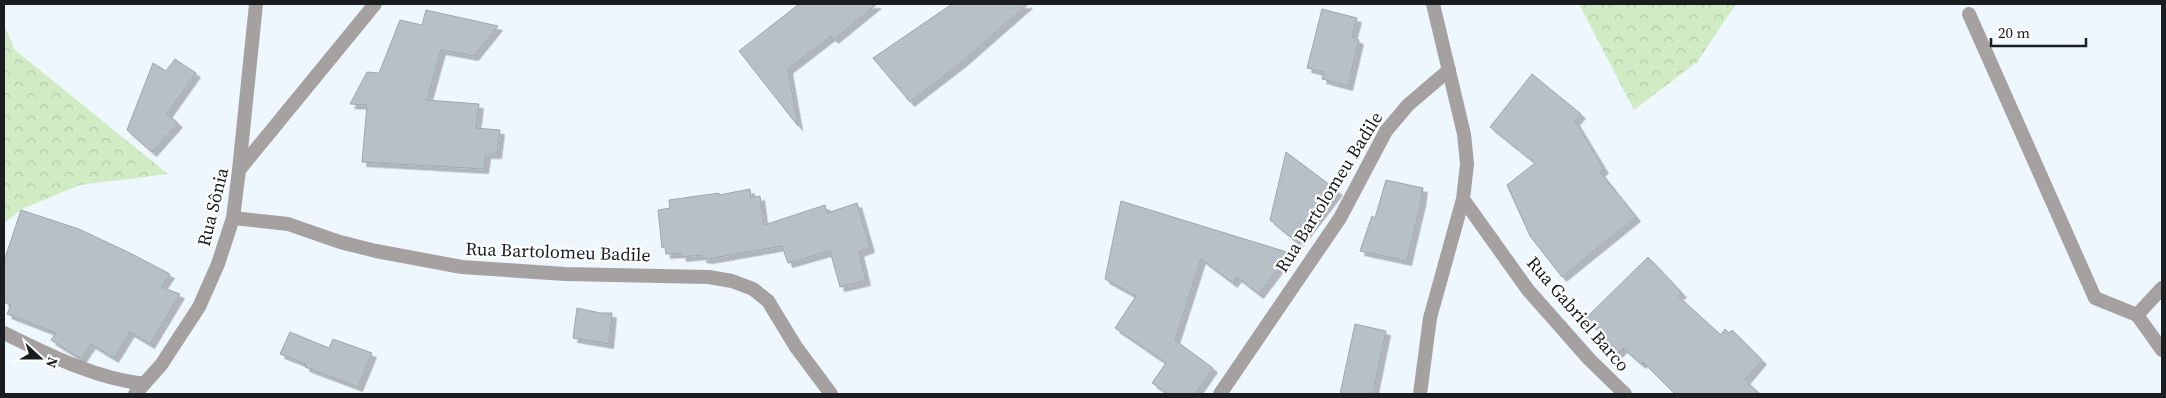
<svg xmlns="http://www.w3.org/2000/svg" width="2166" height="398" font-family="'Source Serif 4',serif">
<defs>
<pattern id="forest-crowns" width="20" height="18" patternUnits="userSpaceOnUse" patternTransform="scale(1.25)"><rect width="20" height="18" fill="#d1ecc5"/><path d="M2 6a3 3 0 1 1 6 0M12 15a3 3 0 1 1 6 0" fill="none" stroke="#b3caa9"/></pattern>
<filter id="shadow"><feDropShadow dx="4.5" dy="4.5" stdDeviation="0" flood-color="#0004"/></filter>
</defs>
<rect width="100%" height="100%" fill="#eef7fe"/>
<g fill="url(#forest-crowns)">
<path d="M1579,4H1736L1697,62L1634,110Z"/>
<path d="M4,25L15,50L168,174L80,185L24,208L4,223Z"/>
</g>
<g fill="#b8c0c7" stroke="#9ea7ae" filter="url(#shadow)">
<path d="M799,4H877L834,39L831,36L788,69L798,126L739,51Z"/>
<path d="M952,4H1028L963,61L910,102L873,58Z"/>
<path d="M1322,9L1357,18L1352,37L1359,40L1348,86L1322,79L1324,72L1307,68Z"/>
<path d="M426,10L498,26L474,56L441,50L427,100L479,104L476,128L500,130L497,154H486L484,169L362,162L367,105L350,104L367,72L379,73L400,20L422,25Z"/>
<path d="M175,59L196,73L167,114L178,123L152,152L127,130L153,63L166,71Z"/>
<path d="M1532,74L1581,114L1575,121L1604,169L1600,172L1636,217L1562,277L1530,236L1507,185L1535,163L1490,127Z"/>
<path d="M1286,152L1338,191L1298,243L1270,220Z"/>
<path d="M1386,180L1423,188L1421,202L1407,261L1360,251L1372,216L1375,218Z"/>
<path d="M750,189L751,198L760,196L764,225L825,205L827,213L857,203L870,248L859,252L866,281L840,287L830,251L788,263L782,246L708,259L702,258V255L682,257L681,253L666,254L665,247L662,248L658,210L670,208L669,200L719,193V195Z"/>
<path d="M1121,201L1290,253L1259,294L1237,277L1233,283L1201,259L1175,340L1213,368L1195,394H1168L1152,383L1166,363L1115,328L1136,296L1105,279Z"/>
<path d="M21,210L79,229L132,254L170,274L161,287L180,294L150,344L130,332L114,358L91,344L81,359L51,340L56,333L7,314L11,305L4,302V261Z"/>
<path d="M1648,257L1682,293L1678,296L1721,335L1725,329L1729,333L1732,330L1762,360L1745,380L1760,394H1675L1643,362L1641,364L1623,348L1618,353L1586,318Z"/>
<path d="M577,308L600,313H612L609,344L573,338Z"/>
<path d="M1355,324L1386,331L1373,394H1340Z"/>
<path d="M290,332L329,348L333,339L372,353L358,387L305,367L306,364L280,354Z"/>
</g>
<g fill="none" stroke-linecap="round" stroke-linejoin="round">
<g stroke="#a6a1a1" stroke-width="14">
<path d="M1433,4L1464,134L1467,164L1463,199L1528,290L1589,359L1625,394"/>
<path d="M1969,14L2095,298L2137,315L2162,288"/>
<path d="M239,170L256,4"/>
<path d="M233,218L288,224L340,242L376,251L462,267L565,274L709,277L732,281L753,289L768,301L796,347L831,394"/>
<path d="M2137,315L2162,350"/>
<path d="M4,333C49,355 94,378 144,384"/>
<path d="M135,394L161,365L199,307L218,264L233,218L239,170L375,4"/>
<path d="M1220,394L1340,218L1386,131L1408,105L1449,70"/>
<path d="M1420,394L1430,318L1463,199"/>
</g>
</g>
<g text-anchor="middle" stroke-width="4.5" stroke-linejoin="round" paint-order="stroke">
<g font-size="18" fill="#1a1e20" stroke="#fff">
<text transform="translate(1329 192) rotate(-58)" y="6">Rua Bartolomeu Badile</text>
<text transform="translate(213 207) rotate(-76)" y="6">Rua Sônia</text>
<text transform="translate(558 252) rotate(2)" y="6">Rua Bartolomeu Badile</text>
<text transform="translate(1578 314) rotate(49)" y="6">Rua Gabriel Barco</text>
</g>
</g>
<rect width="2166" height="398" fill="none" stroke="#1a1e20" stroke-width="10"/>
<g transform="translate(40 358) rotate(111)" stroke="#ffffff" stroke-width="4" paint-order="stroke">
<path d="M0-4L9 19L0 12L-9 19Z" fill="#1a1e20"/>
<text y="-8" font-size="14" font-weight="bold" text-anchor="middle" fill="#1a1e20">N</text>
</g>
<path d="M1991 38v8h95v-8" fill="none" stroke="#1a1e20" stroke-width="2.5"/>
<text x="1998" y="38" font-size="15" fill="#1a1e20" stroke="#ffffff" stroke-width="4" paint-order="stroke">20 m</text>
</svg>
